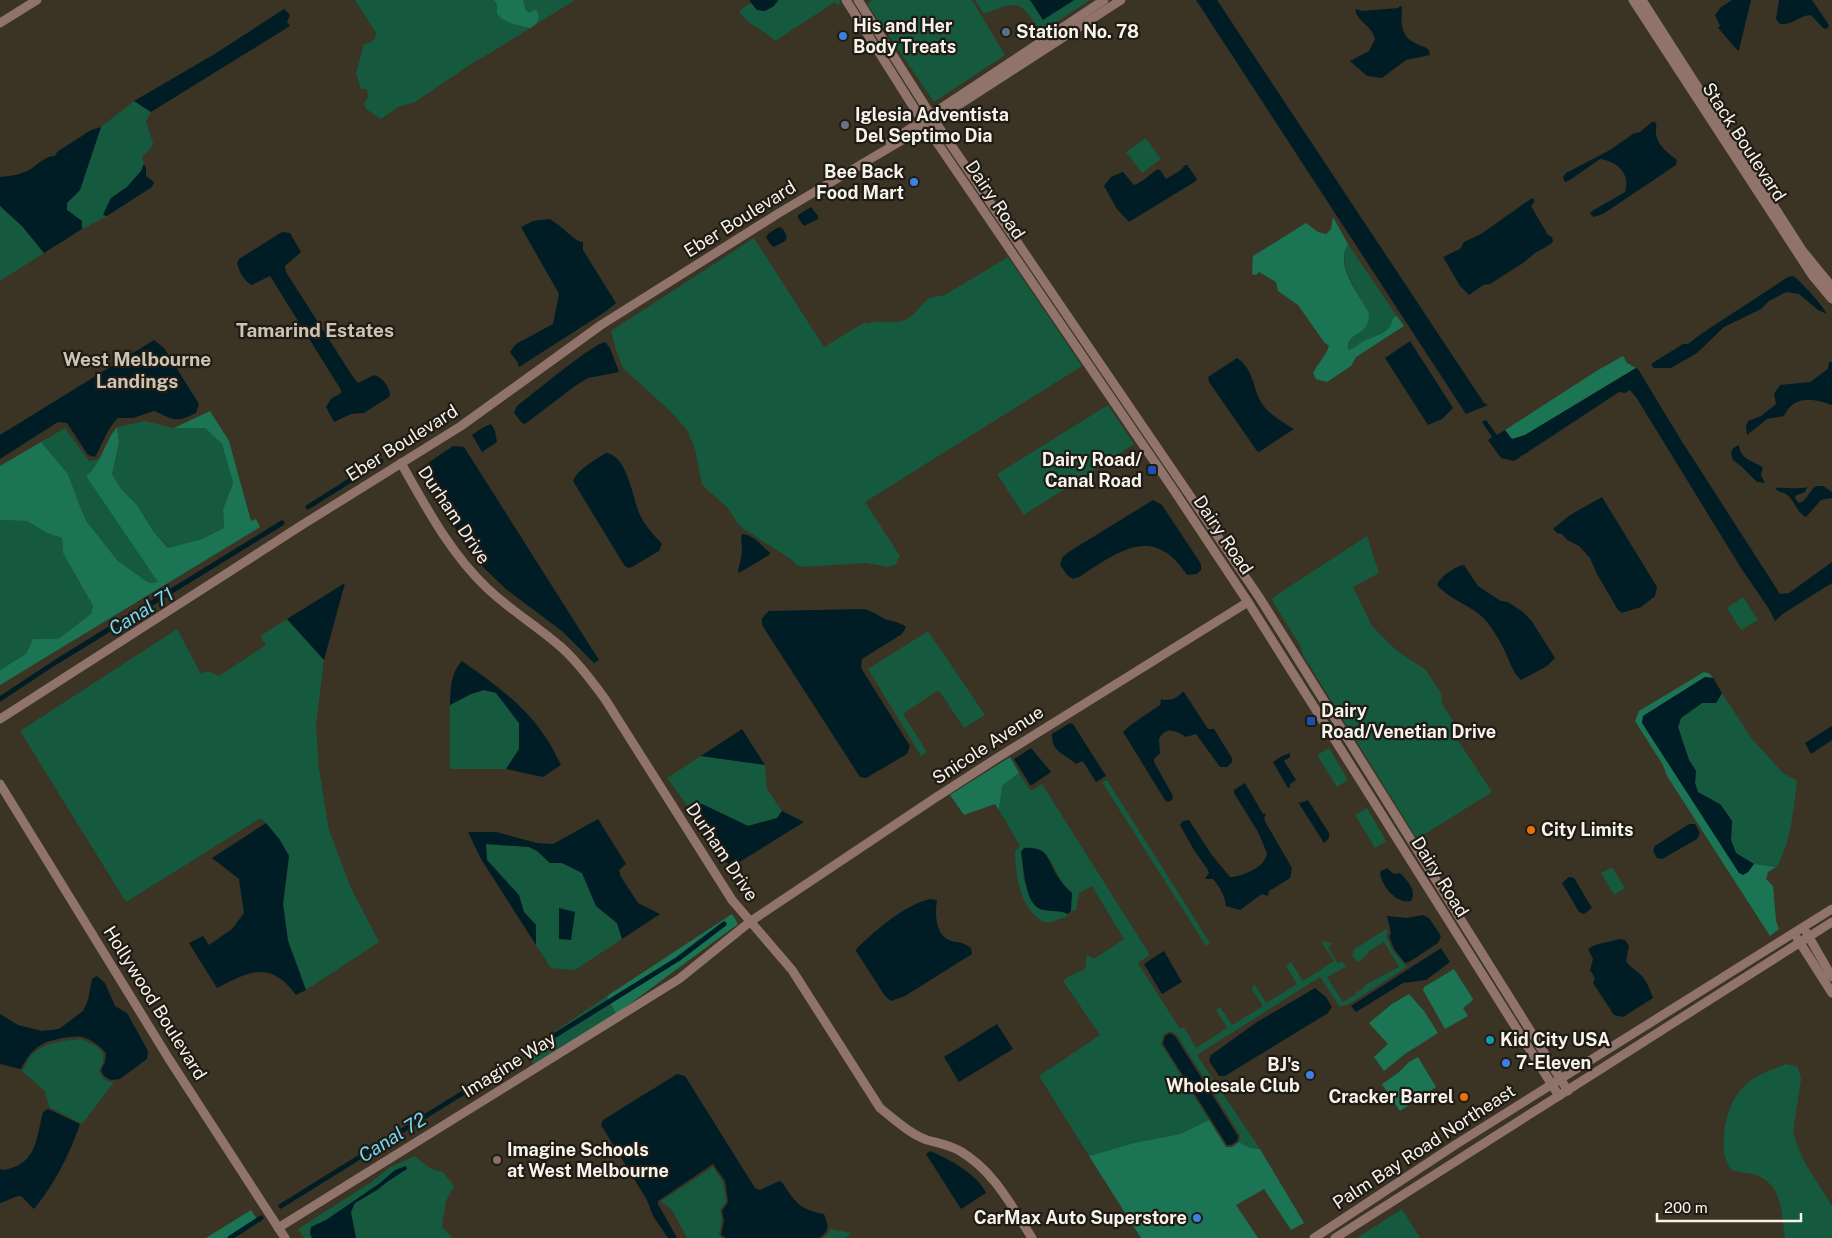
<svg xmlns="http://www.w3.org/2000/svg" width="1832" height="1238" font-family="'Public Sans',sans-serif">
<rect width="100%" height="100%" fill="#3b3324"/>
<g fill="#15593f">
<path d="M355,0H575L482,58L477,60L415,102L398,107L381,119L366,109L364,104L368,97L367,89H361L356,74L364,44C372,42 375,42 376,33Z"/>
<path d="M778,0H839L841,3L837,5L835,2L775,41C764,29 748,26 739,11L749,4H752L757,10L778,2Z"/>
<path d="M872,0H972L1005,55L934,102L867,4Z"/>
<path d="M975,0H1090L1041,32C1019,0 1020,0 984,14Z"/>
<path d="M134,101L151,112L146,121L153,143L150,149L142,157L144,164L141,171L127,187L111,198L103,214L107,216L82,229L81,221L66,209L67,203L80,189L101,127Z"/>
<path d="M1146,138L1161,159L1142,173L1126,152Z"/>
<path d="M0,206L22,226L44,253L0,281Z"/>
<path d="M754,238L824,347L865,322L866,324C878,319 892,325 905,320C921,313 921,295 943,296L1008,257L1082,366L865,502L900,556L895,565L887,567L866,563L803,567L797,565L792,560L744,529L737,523L728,508L702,485L695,449L687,430L671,412L623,368L616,350L611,331Z"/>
<path d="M1348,244L1397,316L1393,318L1392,326L1387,331L1348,351C1347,332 1370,334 1369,313C1359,294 1335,265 1348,244Z"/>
<path d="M1108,405L1134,444L1024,515L997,474Z"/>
<path d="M145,421L174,428H205L222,444L233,483L223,509L224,528L202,539L169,548L153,531L137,505L121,489L112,474L119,443L117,427Z"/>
<path d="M65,428L89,461L99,459L93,472L86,476L159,582L149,583L118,561L87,522L81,509L68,474L41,442Z"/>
<path d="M0,520L27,521L47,533L62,538L63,553L93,606L91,614L58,639H33L26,654L0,670Z"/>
<path d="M1367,536L1379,573L1353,587L1372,626L1397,651L1426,670L1442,695L1441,702L1456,726L1455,736L1492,792L1417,839L1303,655L1300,645L1274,604L1272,599L1275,596Z"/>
<path d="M1743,597L1758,620L1741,630L1727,608Z"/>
<path d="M287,619L324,660L316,725L319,769L329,830L351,888L379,942L306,990L288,941L283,904L289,856L280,840L261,818L126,902L20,731L177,629L201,674L207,671L219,676L266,645L260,636Z"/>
<path d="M928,631L985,715L964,728L940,692L937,691L903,714L927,752L921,756L868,669Z"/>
<path d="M484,690L496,693L519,723V749L506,769H450V705L471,694Z"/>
<path d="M1722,693L1752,739L1784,774L1797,780C1794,810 1791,840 1777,867L1754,864L1736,853L1731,840L1732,821L1721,805L1698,792L1695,783L1696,771L1689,760L1678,727L1681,718L1702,703H1716Z"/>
<path d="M1329,748L1348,780L1337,787L1317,755Z"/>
<path d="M701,756L765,765L767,789L782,811L777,818L748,826L702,804L689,808L667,778Z"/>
<path d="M1019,773L1031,791L1042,784L1150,955L1138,963L1180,1029L1184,1027L1196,1048L1227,1028L1216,1010L1220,1007L1232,1025L1263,1006L1251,988L1255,985L1266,1003L1297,984L1286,966L1291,962L1303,981L1334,961L1322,943L1324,941L1331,943L1332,945L1328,947L1338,964L1342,961L1346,967L1327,977L1343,1002L1356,994L1355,993L1364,988L1365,985L1399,967L1384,942L1369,951V953L1358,962L1351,955L1354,953L1353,950L1386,929L1388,932L1386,936L1393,951L1407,967L1349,1004L1340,1007L1320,977L1197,1055L1260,1149L1250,1148L1239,1142L1240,1135L1177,1035L1170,1031L1163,1035L1161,1044L1209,1120L1180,1134L1134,1143L1089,1156L1039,1076L1100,1035L1063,981L1069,976L1085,969L1087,955L1094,959L1124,939L1092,886L1079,893L1076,910L1070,911L1072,893C1050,875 1057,848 1024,848L1021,852L1024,881L1048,911L1061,910L1068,914L1066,917L1048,923C1021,915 1015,875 1015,851L1020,846L999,810L1002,786Z"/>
<path d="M1107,780L1210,943L1206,946L1102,782Z"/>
<path d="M1367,808L1386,841L1375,848L1355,815Z"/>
<path d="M486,844L529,847L537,851L550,863H562L582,873L596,906L617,923L622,939L575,970L551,968L536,945V925L524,912L518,895L487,860Z"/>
<path d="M1612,867L1625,888L1614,895L1601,873Z"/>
<path d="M607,996L616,1014L534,1064L526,1051Z"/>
<path d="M82,1039L98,1047L103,1054V1062L99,1071C102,1077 107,1083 114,1082L82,1124L49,1107L45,1091L22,1071C25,1067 27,1061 30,1057C44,1041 63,1041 82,1039Z"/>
<path d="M1786,1064L1798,1067L1801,1079L1793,1132L1797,1145L1805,1163L1832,1206V1238H1785C1781,1213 1784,1184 1753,1174C1745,1172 1738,1173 1730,1169C1728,1164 1724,1157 1724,1151C1722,1129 1728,1102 1744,1086C1755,1075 1772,1070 1786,1064Z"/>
<path d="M415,1156C423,1164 431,1170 443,1172L454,1186L446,1201L442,1227L453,1238H304L298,1229L373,1181L390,1167Z"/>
<path d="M713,1167L723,1182L726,1202L720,1210L722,1220L719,1234L722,1238H687L672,1210L661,1201Z"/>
<path d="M1402,1209L1420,1238H1357Z"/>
<path d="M830,1229L852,1233L845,1238H823L828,1234Z"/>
</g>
<g fill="#1b7554">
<path d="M494,0H523L526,11L530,13L534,10L537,11L539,17L536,24L531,28C519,26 505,23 497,14V5Z"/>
<path d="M1333,217L1348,244C1334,266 1359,294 1369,313C1370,337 1347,330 1348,350C1354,349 1357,345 1362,342C1375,335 1390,335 1393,318L1397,316L1404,326L1356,357L1351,366L1327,382L1316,379L1313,373C1318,363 1326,356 1329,346L1324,342L1298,305L1278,291L1276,282L1259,272L1256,275L1252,274L1253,256L1306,223L1318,232L1326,234L1331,229Z"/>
<path d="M1623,356L1627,363L1636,368L1525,435L1512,440L1505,430L1598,370Z"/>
<path d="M210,411L229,441L251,521L256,519L260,527L0,685V670L26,654L33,639H58L91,614L93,606L63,553L62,538L47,533L27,521L0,520V466L41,442L68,474L81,509L87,522L118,561L149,583L158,582L86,476C99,468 105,441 117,427L119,443L112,474L121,489L137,505L153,531L168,548L202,539L224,528L223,509L233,483L222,444L205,428H174Z"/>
<path d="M1704,672L1710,674L1713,678L1705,677L1643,716L1748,872L1754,864L1776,867L1768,872L1766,879L1773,886L1776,921L1779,929L1770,936L1667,776L1663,765L1635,721L1639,711Z"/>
<path d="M1010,757L1019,773L1002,786L999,810L995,804L964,815L950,795Z"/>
<path d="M732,914L738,924L616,1014L607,996Z"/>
<path d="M1454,969L1473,999L1471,1002L1463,1008L1468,1016L1445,1029L1423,990L1424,987Z"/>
<path d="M1409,994L1424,1011L1438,1033L1405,1054L1384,1071L1374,1057L1388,1044L1369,1023L1392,1004Z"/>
<path d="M1418,1057L1436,1087L1400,1111L1382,1084L1398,1073L1409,1062Z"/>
<path d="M1209,1120L1226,1147H1232L1239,1142L1250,1148L1260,1149L1304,1223L1291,1230L1264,1189L1236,1205L1258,1238H1141L1089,1156L1134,1143L1180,1134Z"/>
<path d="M251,1210L259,1222L234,1238H206Z"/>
</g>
<g fill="#001d25">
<path d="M749,0H778L774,6L765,11L757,10Z"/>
<path d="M1030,0H1074L1043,20Z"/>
<path d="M1196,0H1217L1484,403L1488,405L1466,414Z"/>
<path d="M1732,0H1751L1739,50L1738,51L1718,28L1720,26L1715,15L1721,7Z"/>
<path d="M1779,0H1812L1829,25L1827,29L1823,28L1811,15C1799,15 1793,26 1780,24L1776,19Z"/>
<path d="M1400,6L1402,7C1401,21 1400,36 1415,43C1420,46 1425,46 1429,50L1430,55L1406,60L1382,78L1367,76L1350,61L1369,51L1375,39C1372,25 1357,22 1355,9L1362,11L1398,8Z"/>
<path d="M284,9L290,15L287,22L290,26L151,112L134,101L213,55Z"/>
<path d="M1652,122H1655C1658,127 1655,129 1656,134C1657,145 1669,154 1677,160L1676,165L1603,214L1594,217L1590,214L1592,211L1625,192C1631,174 1617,161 1600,159L1570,180L1565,182L1563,177L1566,173L1610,150L1633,134L1640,132Z"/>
<path d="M101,127L80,190L67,203V210L82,221V229L44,253L22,226L0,206V177C10,176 18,175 27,171C36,167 45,155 55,156L57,152L91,130Z"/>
<path d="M144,164L146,168V176L154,182L152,187L107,216L103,215L111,198L127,187L141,171Z"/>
<path d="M1185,165H1187L1197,179L1196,181L1129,222L1117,209L1104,186L1111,177L1123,172L1134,185C1143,182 1150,174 1158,169L1161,171L1166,179L1181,170Z"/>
<path d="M1532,198L1535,201L1531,206L1548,235L1552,237L1553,241L1551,244L1535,253L1523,263L1490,284L1483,285L1469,295L1460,286L1443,257L1460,249L1464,242L1481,234Z"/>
<path d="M811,207L818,216V219L804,226L798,218V215Z"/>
<path d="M549,219C561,224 573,241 583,242V250L616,303L605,312L519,367L518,363L510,352L516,344L553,324L559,294L521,227L533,221Z"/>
<path d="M779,227L783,229L787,237L785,241L774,247L770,244L766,237L769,233Z"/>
<path d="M282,232L290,233L301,252L285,266L286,272L353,377L358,383L374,375C383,378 388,385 390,394L389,397L364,413L351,414L334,422L326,407L331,399L341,393V390L270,276L252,285C244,281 239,272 237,263L239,259Z"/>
<path d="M1793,276C1800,280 1823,306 1827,314L1818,310L1799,294L1786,292L1769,301L1761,309L1724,327L1697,353L1671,368H1654L1651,364L1683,344H1688L1701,334L1788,277Z"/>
<path d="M154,340L164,348L199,404L196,413C174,424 174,419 154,411L133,418H118C107,428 103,444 95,457L88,455L67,423L58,422L0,459V435Z"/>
<path d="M1410,341L1453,408L1442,419L1428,425L1385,358Z"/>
<path d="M605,342L610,348L619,372L588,378L575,386L525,424L522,423L514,413L517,406C533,394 591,345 605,342Z"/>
<path d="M1237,358C1255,370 1252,389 1263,405C1268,413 1286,425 1294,429L1259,452L1257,451L1209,382L1208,377Z"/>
<path d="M1829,362H1832V405C1813,398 1794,395 1784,416L1767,419L1747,435L1746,426L1748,421L1761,416L1776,404L1774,394L1780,385L1810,382L1828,369Z"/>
<path d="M1636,368L1638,369L1681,440L1780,594L1789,593L1832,562V583L1784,613L1775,621L1769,609L1741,568L1636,397L1630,390L1625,393L1619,392L1514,461L1501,458L1488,440L1492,437L1482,422L1486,420L1497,435L1505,430L1512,439L1525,435Z"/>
<path d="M491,424L495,431L497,442L482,452L472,435L482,428Z"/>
<path d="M1739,445C1740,459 1752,461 1763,467L1761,475L1765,483L1757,482L1741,466L1733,460L1731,453L1733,448Z"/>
<path d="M453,446L464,447L599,660L594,663L562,631L507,590L485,569L464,543L425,476L428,463Z"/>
<path d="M606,453C627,455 633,498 639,513C645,526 653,534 662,544L659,551L632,567L628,568L624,565L573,481C577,470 596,459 606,453Z"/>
<path d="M1816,486H1823L1832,492V498L1821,500L1806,517C1796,512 1795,500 1786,494C1782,491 1779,493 1775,488C1787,487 1795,490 1807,487L1805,492L1795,496L1796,500L1799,503C1807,501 1809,491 1816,486Z"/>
<path d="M1602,497L1657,587L1655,596L1641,607L1622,613L1618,610L1597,574L1590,558L1579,546L1567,540L1562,534L1557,533L1553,529L1570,515Z"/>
<path d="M1153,500L1162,505L1201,564V570L1197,574L1187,575C1153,523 1118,552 1079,577L1073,579L1068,576L1060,565L1062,558L1067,553Z"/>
<path d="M742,534C754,535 762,546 770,553L769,555L739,573L738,571L741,558L742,549L741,538Z"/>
<path d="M1464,565L1478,586L1501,601L1508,602L1523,612L1531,620L1555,658L1547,666L1521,680C1513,673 1511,664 1506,654C1504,647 1491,626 1486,621C1474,606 1451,601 1437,585C1440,577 1455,566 1464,565Z"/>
<path d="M345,583L324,660L287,619Z"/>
<path d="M864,609C872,611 876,614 883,618C891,622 899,621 906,627L902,634L862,659L861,668L910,746L907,754L866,778L860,777L762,625V618L769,611Z"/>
<path d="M462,661C493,683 525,705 546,738C552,746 556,756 561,765L543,777L506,769L519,749V723L496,693L484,690L471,694L450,705C451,688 450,674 462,661Z"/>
<path d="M1705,677L1713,678L1722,693L1716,703H1702L1681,718L1678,727L1689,760L1696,771L1695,783L1698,792L1721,805L1732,821L1731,840L1736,853L1754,864L1748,872L1743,875L1739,873L1642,723L1643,716Z"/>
<path d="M1182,692H1184L1208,729H1214L1232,758V762L1227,767H1220L1196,734L1186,737C1175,730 1166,726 1159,739L1160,753L1154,759V762L1173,796L1172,800L1168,802L1165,800L1123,732L1132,724L1160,705L1161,699C1168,702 1178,698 1182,692Z"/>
<path d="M1070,723L1073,724L1106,776L1096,782L1084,763L1082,761L1076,764C1066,754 1051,753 1052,734Z"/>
<path d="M1832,726V740L1811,754L1805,743Z"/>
<path d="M742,729L765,765L701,756Z"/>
<path d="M1031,748L1051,772L1032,785H1030L1014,759Z"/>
<path d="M1290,753V757L1284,761L1296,780L1290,784V787L1288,788L1273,762L1282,756Z"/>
<path d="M1245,783L1263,814L1266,813L1264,818L1266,823L1292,868L1290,878L1269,891L1268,896L1262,894L1240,910L1226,906C1225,896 1220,887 1213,879H1206L1205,878L1209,873L1208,870L1194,850L1180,825L1183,821L1189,820L1211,854L1230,877C1242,877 1266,867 1267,853L1258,832L1234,793V790Z"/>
<path d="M1308,800L1329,833V838L1324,843L1298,802L1300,803Z"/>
<path d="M702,804L748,826L777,818L782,811L804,822L738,863L729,864L720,858L689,808Z"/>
<path d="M598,819L626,864L619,870L621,877L638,903L660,914L622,939L617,923L596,906L582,873L562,863H550L537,851L529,847L486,844L487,860L519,895L524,912L536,925V945L481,859L468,832H496L537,843L553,844Z"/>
<path d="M266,823L280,840L289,856L283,904L288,941L306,990L296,995C270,960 250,971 217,988L189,943L203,936L209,945L232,929L244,913L239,879L212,858Z"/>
<path d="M1689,824H1695L1700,833L1697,839L1662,859L1657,858L1653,851L1655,846Z"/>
<path d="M1024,848C1050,846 1047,861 1058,877C1062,883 1066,888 1072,893L1071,910L1068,914C1058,909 1047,913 1038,908C1024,899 1024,866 1021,852Z"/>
<path d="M1387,868L1394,874L1400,873C1408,881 1417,891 1411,901C1396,904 1383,887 1380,874L1381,871Z"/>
<path d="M1569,877L1574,878L1592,908L1584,914L1579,912L1562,883Z"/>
<path d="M930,899L937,900C935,912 935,934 949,940C959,944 960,940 971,948L972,954L905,996L891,1001L885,996L856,951L857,948C878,929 902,906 930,899Z"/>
<path d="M559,908L575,912L571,940L559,939Z"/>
<path d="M1423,915L1429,918L1441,936L1438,943L1409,962L1405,963L1394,949L1389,936L1391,933L1387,916L1407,918Z"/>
<path d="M1620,939L1625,940L1629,946L1626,961C1631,968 1636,970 1641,975C1647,981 1650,990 1653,998L1623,1017L1614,1015L1593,983L1595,978L1590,970L1593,959L1588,949L1595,945Z"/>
<path d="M1441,948L1450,962L1426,980L1403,983L1356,1012L1351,1006Z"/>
<path d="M1164,951L1182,982L1162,994L1144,964Z"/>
<path d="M97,976L105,983L115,1006L127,1013L148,1051L147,1059L120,1079L111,1080L104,1076L101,1070L105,1062L106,1053C100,1046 92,1040 83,1037C74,1035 48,1040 41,1045C31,1051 26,1059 21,1069L0,1064V1014L18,1025L42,1031L59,1029L83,1011L88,1000L92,979Z"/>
<path d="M1315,988L1326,997L1332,1007L1328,1013L1225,1076H1219L1209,1061L1211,1055L1257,1022Z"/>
<path d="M997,1024L1013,1049L959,1082L944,1057Z"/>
<path d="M1170,1033L1175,1036L1238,1136L1237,1141L1231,1145H1227L1163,1044L1165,1036Z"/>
<path d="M677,1074L685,1076L755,1188L760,1190L779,1181L782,1182C794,1201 800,1210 824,1214C828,1226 831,1230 819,1238H726L721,1235L724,1221L722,1211L728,1202L725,1181L713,1164L658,1201V1204L677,1238H668L653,1216L647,1200L601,1125L603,1120Z"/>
<path d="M48,1109L80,1124C69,1156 55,1183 34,1209L21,1196C14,1196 8,1201 0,1203V1169C5,1171 7,1169 11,1168C37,1161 37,1134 43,1112Z"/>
<path d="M930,1151C949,1159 977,1174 986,1193L961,1209L926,1154Z"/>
<path d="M406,1166L407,1169L387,1182L377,1190L355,1203L351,1212L356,1238H312L310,1234L311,1227L326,1220L380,1183L395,1170Z"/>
</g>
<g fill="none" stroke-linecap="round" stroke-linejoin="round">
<g stroke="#001d25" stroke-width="5">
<path d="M407,445L443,421"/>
<path d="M308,507L381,461"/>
<path d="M0,699L56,662L282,523"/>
<path d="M525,1054L678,959L724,924"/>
<path d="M281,1206L503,1068"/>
<path d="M230,1238L261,1218"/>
</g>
<g stroke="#90736b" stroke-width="9">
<path d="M846,0L921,119L1171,486L1248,602L1559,1096"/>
<path d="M858,0L934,120L1259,597L1568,1091"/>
<path d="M1633,0L1812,275L1832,299"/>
<path d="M1642,0L1802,250L1832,287"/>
<path d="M0,23L37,0"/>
<path d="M890,142L1104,0"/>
<path d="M401,463C426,507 450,553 487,588C510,610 537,626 561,647C578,662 592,681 605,699L732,900L792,970L880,1108C894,1119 910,1134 927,1140C938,1143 949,1145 960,1151C994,1171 1011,1205 1032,1238"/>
<path d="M0,719L302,525L461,426L601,325L779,213L926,126L1121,0"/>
<path d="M0,784L169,1059L285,1238"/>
<path d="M1806,932L1832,977"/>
<path d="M1797,938L1832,993"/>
<path d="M278,1228L679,979L751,921L935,798L997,758L1248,602"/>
<path d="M1314,1238L1455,1145L1832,909"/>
<path d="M1335,1238L1832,922"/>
</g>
</g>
<circle fill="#5c6f8a" stroke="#1f1b15" stroke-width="2" cx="1006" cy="32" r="5"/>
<g fill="#3f7fe0" stroke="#1f1b15" stroke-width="2">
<circle cx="843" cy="36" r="5"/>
<circle cx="914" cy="182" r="5"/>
<circle cx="1506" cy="1063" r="5"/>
<circle cx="1310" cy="1075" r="5"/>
<circle cx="1197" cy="1218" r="5"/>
</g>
<circle fill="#6b7280" stroke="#1f1b15" stroke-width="2" cx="845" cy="125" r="5"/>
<g fill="#1a4fb4" stroke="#1f1b15" stroke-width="2">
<rect x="1147" y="465" width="10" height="10" rx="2.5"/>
<rect x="1306" y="716" width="10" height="10" rx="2.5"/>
</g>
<g fill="#e8710a" stroke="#1f1b15" stroke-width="2">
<circle cx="1531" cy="830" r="5"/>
<circle cx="1464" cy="1097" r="5"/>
</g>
<circle fill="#0f9aa8" stroke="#1f1b15" stroke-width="2" cx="1490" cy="1040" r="5"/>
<circle fill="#8d6e63" stroke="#1f1b15" stroke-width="2" cx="497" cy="1160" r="5"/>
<g text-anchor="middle" stroke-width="4.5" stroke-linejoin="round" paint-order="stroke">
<g font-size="18" font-weight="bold" fill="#f8f3ea" stroke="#1f1b15" text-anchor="start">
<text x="853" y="32">His and Her<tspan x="853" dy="21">Body Treats</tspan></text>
<text x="1016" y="38">Station No. 78</text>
<text x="855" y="121">Iglesia Adventista<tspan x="855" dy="21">Del Septimo Dia</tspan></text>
<text x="904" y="178" text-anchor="end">Bee Back<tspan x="904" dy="21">Food Mart</tspan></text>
<text x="1142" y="466" text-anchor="end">Dairy Road/<tspan x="1142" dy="21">Canal Road</tspan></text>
<text x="1321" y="717">Dairy<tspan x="1321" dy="21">Road/Venetian Drive</tspan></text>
<text x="1541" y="836">City Limits</text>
<text x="1500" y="1046">Kid City USA</text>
<text x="1516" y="1069">7-Eleven</text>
<text x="1300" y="1071" text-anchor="end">BJ's<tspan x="1300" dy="21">Wholesale Club</tspan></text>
<text x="1454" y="1103" text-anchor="end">Cracker Barrel</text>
<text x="507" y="1156">Imagine Schools<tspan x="507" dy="21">at West Melbourne</tspan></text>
<text x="1187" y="1224" text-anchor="end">CarMax Auto Superstore</text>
</g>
<g font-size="18" fill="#f8f3ea" stroke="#1f1b15">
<text transform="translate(1744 142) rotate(57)" y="6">Stack Boulevard</text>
<text transform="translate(995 200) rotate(56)" y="6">Dairy Road</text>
<text transform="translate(740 219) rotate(-32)" y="6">Eber Boulevard</text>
<text transform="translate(402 443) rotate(-32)" y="6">Eber Boulevard</text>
<text transform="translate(454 515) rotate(56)" y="6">Durham Drive</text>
<text transform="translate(1223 535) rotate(56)" y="6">Dairy Road</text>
<text transform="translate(988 745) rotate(-33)" y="6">Snicole Avenue</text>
<text transform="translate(722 852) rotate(56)" y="6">Durham Drive</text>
<text transform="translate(1440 877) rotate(58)" y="6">Dairy Road</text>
<text transform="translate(155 1003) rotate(58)" y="6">Hollywood Boulevard</text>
<text transform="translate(509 1065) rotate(-32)" y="6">Imagine Way</text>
<text transform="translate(1424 1147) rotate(-33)" y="6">Palm Bay Road Northeast</text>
</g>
<g font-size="19" font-weight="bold" fill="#cdc3b2" stroke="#1f1b15">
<text x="315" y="337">Tamarind Estates</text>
<text x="137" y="366">West Melbourne<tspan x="137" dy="22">Landings</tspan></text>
</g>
<g font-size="19" font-style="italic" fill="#75daf7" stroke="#1f1b15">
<text transform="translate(141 611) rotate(-32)" y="7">Canal 71</text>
<text transform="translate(392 1137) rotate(-32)" y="7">Canal 72</text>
</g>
</g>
<path d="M1657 1213v8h144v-8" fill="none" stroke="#f8f3ea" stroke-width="2.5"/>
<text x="1664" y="1213" font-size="15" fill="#f8f3ea" stroke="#1f1b15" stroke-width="4" paint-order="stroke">200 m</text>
</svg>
